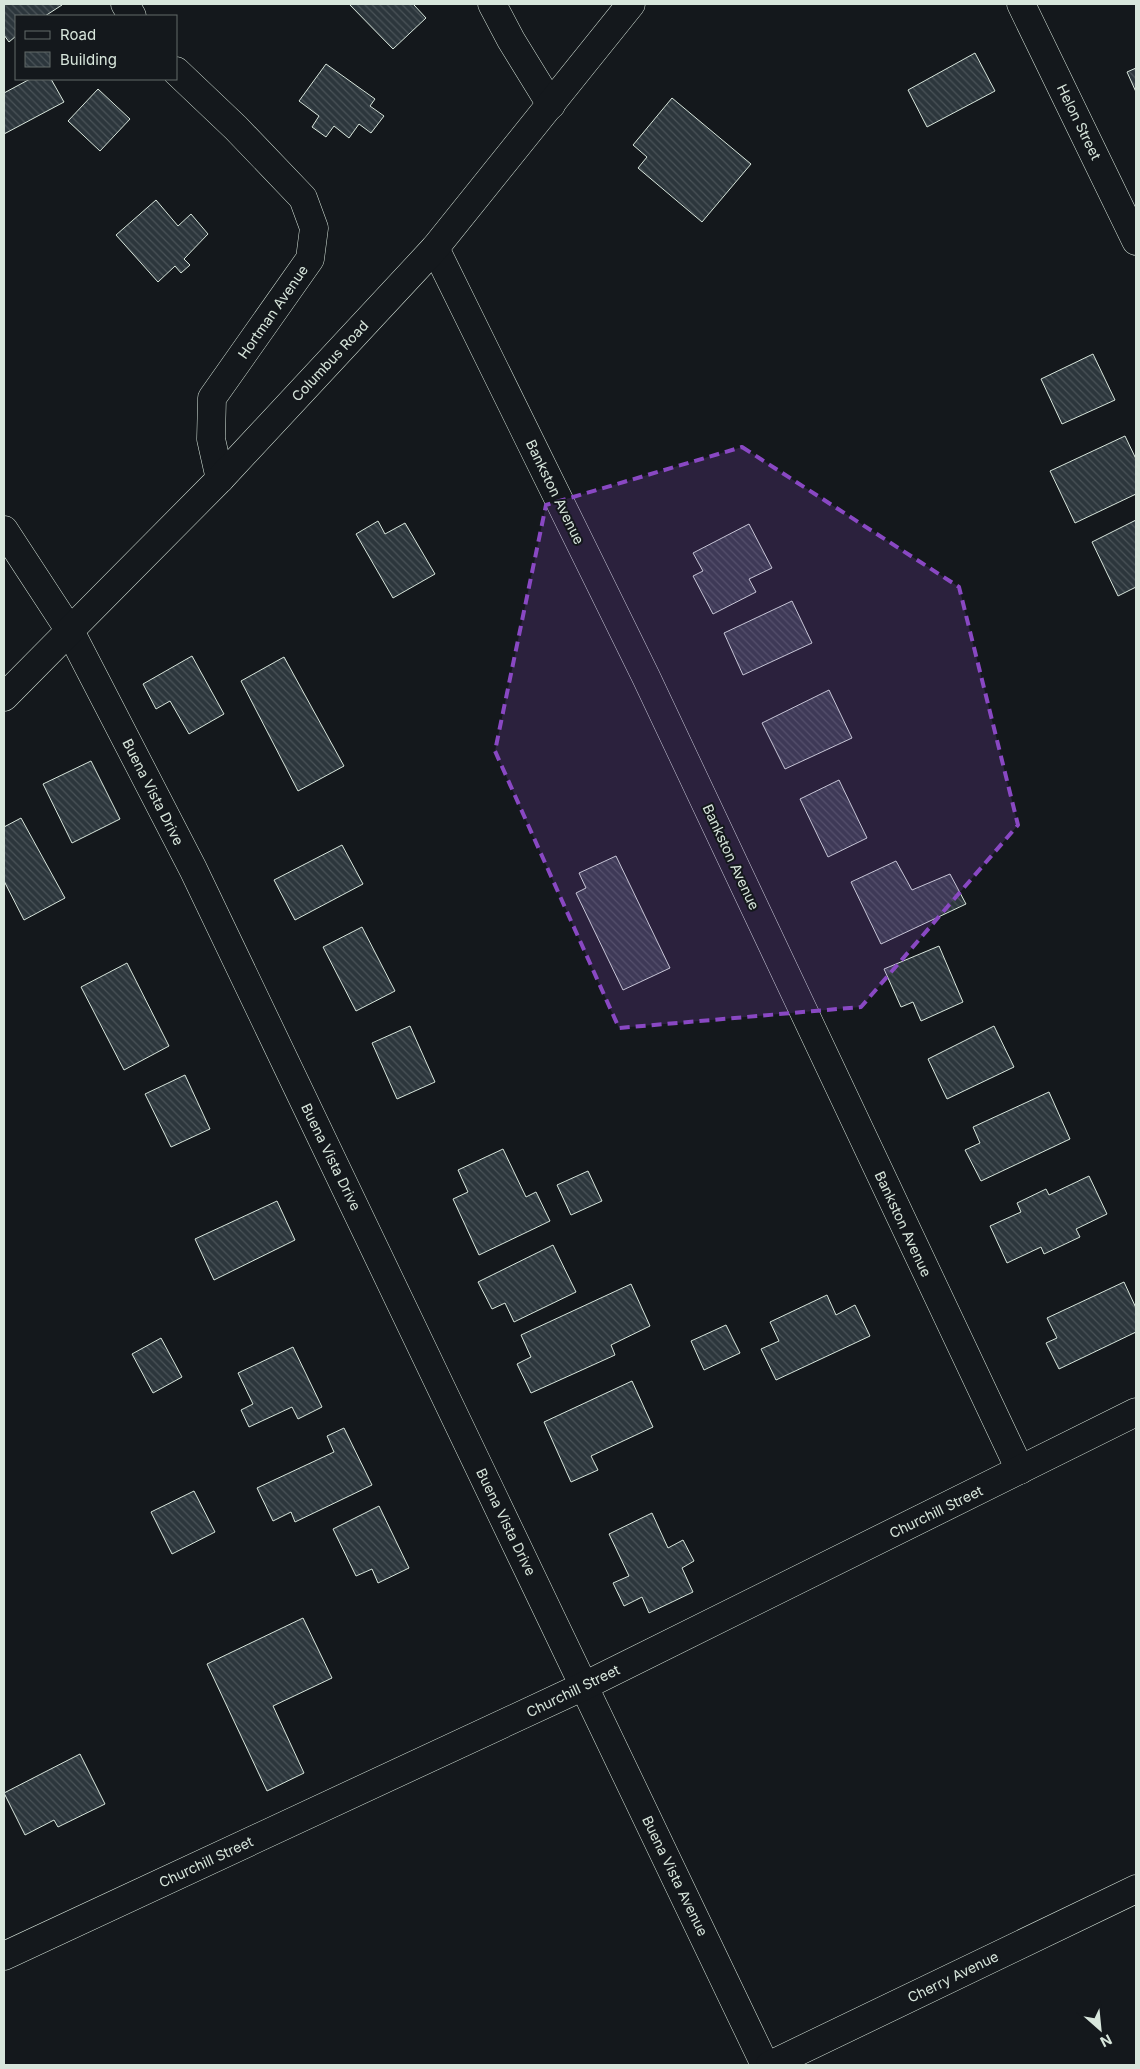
<svg xmlns="http://www.w3.org/2000/svg" width="1140" height="2069" font-family="Inter,sans-serif">
<defs>
<pattern id="building-back-hatch" width="6" height="6" patternUnits="userSpaceOnUse" patternTransform="scale(1.25)"><rect width="6" height="6" fill="#2c363c"/><path d="M-1 5l2 2M0 0l6 6M5-1l2 2" fill="none" stroke="#4a5358"/></pattern>
</defs>
<rect width="100%" height="100%" fill="#14181c"/>
<g fill="url(#building-back-hatch)" stroke="#d8e6dc">
<path d="M4,4H61L62,5L45,16H16V36L9,42L4,35Z"/>
<path d="M349,4H415L414,5L426,18L393,49Z"/>
<path d="M975,53L995,91L927,127L908,90Z"/>
<path d="M326,64L375,99L370,106L384,116L371,133L359,124L349,138L334,126L326,137L312,127L319,116L299,101Z"/>
<path d="M1136,68V92L1127,72Z"/>
<path d="M30,79H51L64,102L4,134V93Z"/>
<path d="M98,89L130,119L100,151L68,121Z"/>
<path d="M672,98L751,164L702,222L638,168L647,157L633,145Z"/>
<path d="M156,200L178,226L191,214L208,234L184,259L190,265L181,273L175,266L158,282L116,235Z"/>
<path d="M1093,354L1115,400L1062,424L1041,379Z"/>
<path d="M1125,436L1136,459V494L1075,523L1050,471Z"/>
<path d="M1136,520V587L1118,596L1092,542Z"/>
<path d="M378,521L385,534L405,523L435,574L393,598L356,534Z"/>
<path d="M749,524L772,568L749,579L756,592L713,614L693,576L703,571L693,553Z"/>
<path d="M792,601L812,643L743,675L724,633Z"/>
<path d="M192,656L224,714L189,734L170,701L156,709L143,684Z"/>
<path d="M284,657L344,766L298,791L241,681Z"/>
<path d="M829,690L852,738L785,769L762,723Z"/>
<path d="M91,761L120,819L72,843L43,784Z"/>
<path d="M839,780L867,838L828,857L800,799Z"/>
<path d="M21,818L65,898L24,920L4,881V827Z"/>
<path d="M342,845L363,884L295,920L274,880Z"/>
<path d="M616,856L670,968L623,990L576,893L586,888L579,873Z"/>
<path d="M896,861L912,890L950,874L966,904L881,944L851,882Z"/>
<path d="M362,927L395,991L356,1011L323,947Z"/>
<path d="M939,946L963,1002L921,1021L913,1002L901,1007L884,969Z"/>
<path d="M127,963L169,1046L124,1070L81,987Z"/>
<path d="M410,1026L435,1082L397,1099L372,1043Z"/>
<path d="M994,1026L1014,1067L947,1099L928,1059Z"/>
<path d="M185,1075L210,1129L171,1147L145,1094Z"/>
<path d="M1049,1092L1070,1139L981,1181L965,1150L980,1143L973,1127Z"/>
<path d="M503,1149L526,1197L536,1192L550,1221L479,1255L453,1199L468,1192L458,1170Z"/>
<path d="M588,1171L602,1201L571,1215L557,1185Z"/>
<path d="M1089,1176L1107,1214L1076,1229L1080,1237L1044,1254L1041,1247L1007,1263L990,1226L1021,1212L1017,1203L1046,1189L1049,1195Z"/>
<path d="M277,1201L295,1240L214,1280L195,1239Z"/>
<path d="M553,1245L576,1292L514,1322L505,1303L492,1309L478,1282Z"/>
<path d="M1124,1282L1136,1308V1332L1059,1369L1046,1343L1057,1338L1047,1318Z"/>
<path d="M631,1284L650,1326L611,1345L615,1355L531,1393L517,1364L531,1357L521,1335Z"/>
<path d="M827,1295L836,1315L855,1305L870,1336L776,1380L761,1349L779,1341L770,1322Z"/>
<path d="M726,1325L740,1353L704,1370L691,1341Z"/>
<path d="M161,1338L182,1377L153,1393L132,1354Z"/>
<path d="M293,1347L322,1407L298,1419L292,1407L249,1427L241,1410L253,1404L238,1373Z"/>
<path d="M632,1381L653,1427L591,1456L598,1470L571,1482L544,1422Z"/>
<path d="M344,1428L372,1485L295,1522L291,1512L273,1521L257,1488L334,1452L327,1436Z"/>
<path d="M194,1491L215,1532L172,1554L151,1512Z"/>
<path d="M379,1506L409,1568L378,1583L372,1569L356,1576L333,1529Z"/>
<path d="M652,1513L668,1548L683,1540L694,1561L682,1568L693,1592L649,1613L642,1597L624,1606L613,1583L629,1576L609,1534Z"/>
<path d="M303,1618L332,1678L273,1706L304,1773L267,1791L207,1664Z"/>
<path d="M80,1754L105,1804L58,1827L54,1820L25,1835L4,1793Z"/>
</g>
<g fill="none" stroke-linecap="round" stroke-linejoin="round">
<defs>
<g id="street">
<path d="M125,4L132,16"/>
<path d="M492,4L511,40L551,105"/>
<path d="M1021,4L1136,241"/>
<path d="M176,71L236,128L303,198L314,228L310,259L212,398L211,439L220,479"/>
<path d="M435,248L646,677L1020,1470"/>
<path d="M4,530L70,631L193,869L765,2065"/>
<path d="M4,1956L584,1686L1136,1412"/>
<path d="M770,2065L1136,1889"/>
</g>
<path id="secondary" d="M4,697L220,479L435,248L631,4"/>
</defs>
<use href="#street" stroke="#d8e6dc" stroke-width="29"/>
<use href="#secondary" stroke="#d8e6dc" stroke-width="29"/>
<use href="#street" stroke="#14181c" stroke-width="28"/>
<use href="#secondary" stroke="#14181c" stroke-width="28"/>
</g>
<path fill="#8948c3" fill-opacity="0.2" stroke="#8948c3" stroke-width="4" stroke-dasharray="10 6" stroke-linejoin="round" d="M742,447L959,587L1018,825L861,1007L619,1028L495,751L546,505Z"/>
<g text-anchor="middle" stroke-width="4" stroke-linejoin="round" paint-order="stroke">
<g font-size="14" fill="#d8e6dc" stroke="#14181c">
<text transform="translate(1079 122) rotate(64)" y="5">Helon Street</text>
<text transform="translate(273 312) rotate(-55)" y="5">Hortman Avenue</text>
<text transform="translate(330 361) rotate(-47)" y="5">Columbus Road</text>
<text transform="translate(555 492) rotate(64)" y="5">Bankston Avenue</text>
<text transform="translate(153 792) rotate(63)" y="5">Buena Vista Drive</text>
<text transform="translate(731 857) rotate(65)" y="5">Bankston Avenue</text>
<text transform="translate(331 1157) rotate(64)" y="5">Buena Vista Drive</text>
<text transform="translate(903 1224) rotate(65)" y="5">Bankston Avenue</text>
<text transform="translate(936 1512) rotate(-26)" y="5">Churchill Street</text>
<text transform="translate(506 1522) rotate(64)" y="5">Buena Vista Drive</text>
<text transform="translate(573 1691) rotate(-26)" y="5">Churchill Street</text>
<text transform="translate(206 1862) rotate(-25)" y="5">Churchill Street</text>
<text transform="translate(675 1876) rotate(64)" y="5">Buena Vista Avenue</text>
<text transform="translate(953 1977) rotate(-26)" y="5">Cherry Avenue</text>
</g>
</g>
<rect width="1140" height="2069" fill="none" stroke="#d8e6dc" stroke-width="10"/>
<rect x="15" y="15" width="162" height="65" fill="#14181c" stroke="#626a69"/>
<rect x="25" y="31" width="25" height="8" fill="#14181c" stroke="#626a69"/>
<text x="60" y="40" font-size="15" fill="#d8e6dc">Road</text>
<rect x="25" y="52" width="25" height="15" fill="url(#building-back-hatch)" stroke="#626a69"/>
<text x="60" y="65" font-size="15" fill="#d8e6dc">Building</text>
<g transform="translate(1100 2029) rotate(153)" stroke="#14181c" stroke-width="4" paint-order="stroke">
<path d="M0-4L9 19L0 12L-9 19Z" fill="#d8e6dc"/>
<text y="-8" font-size="14" font-weight="bold" text-anchor="middle" fill="#d8e6dc">N</text>
</g>
</svg>
